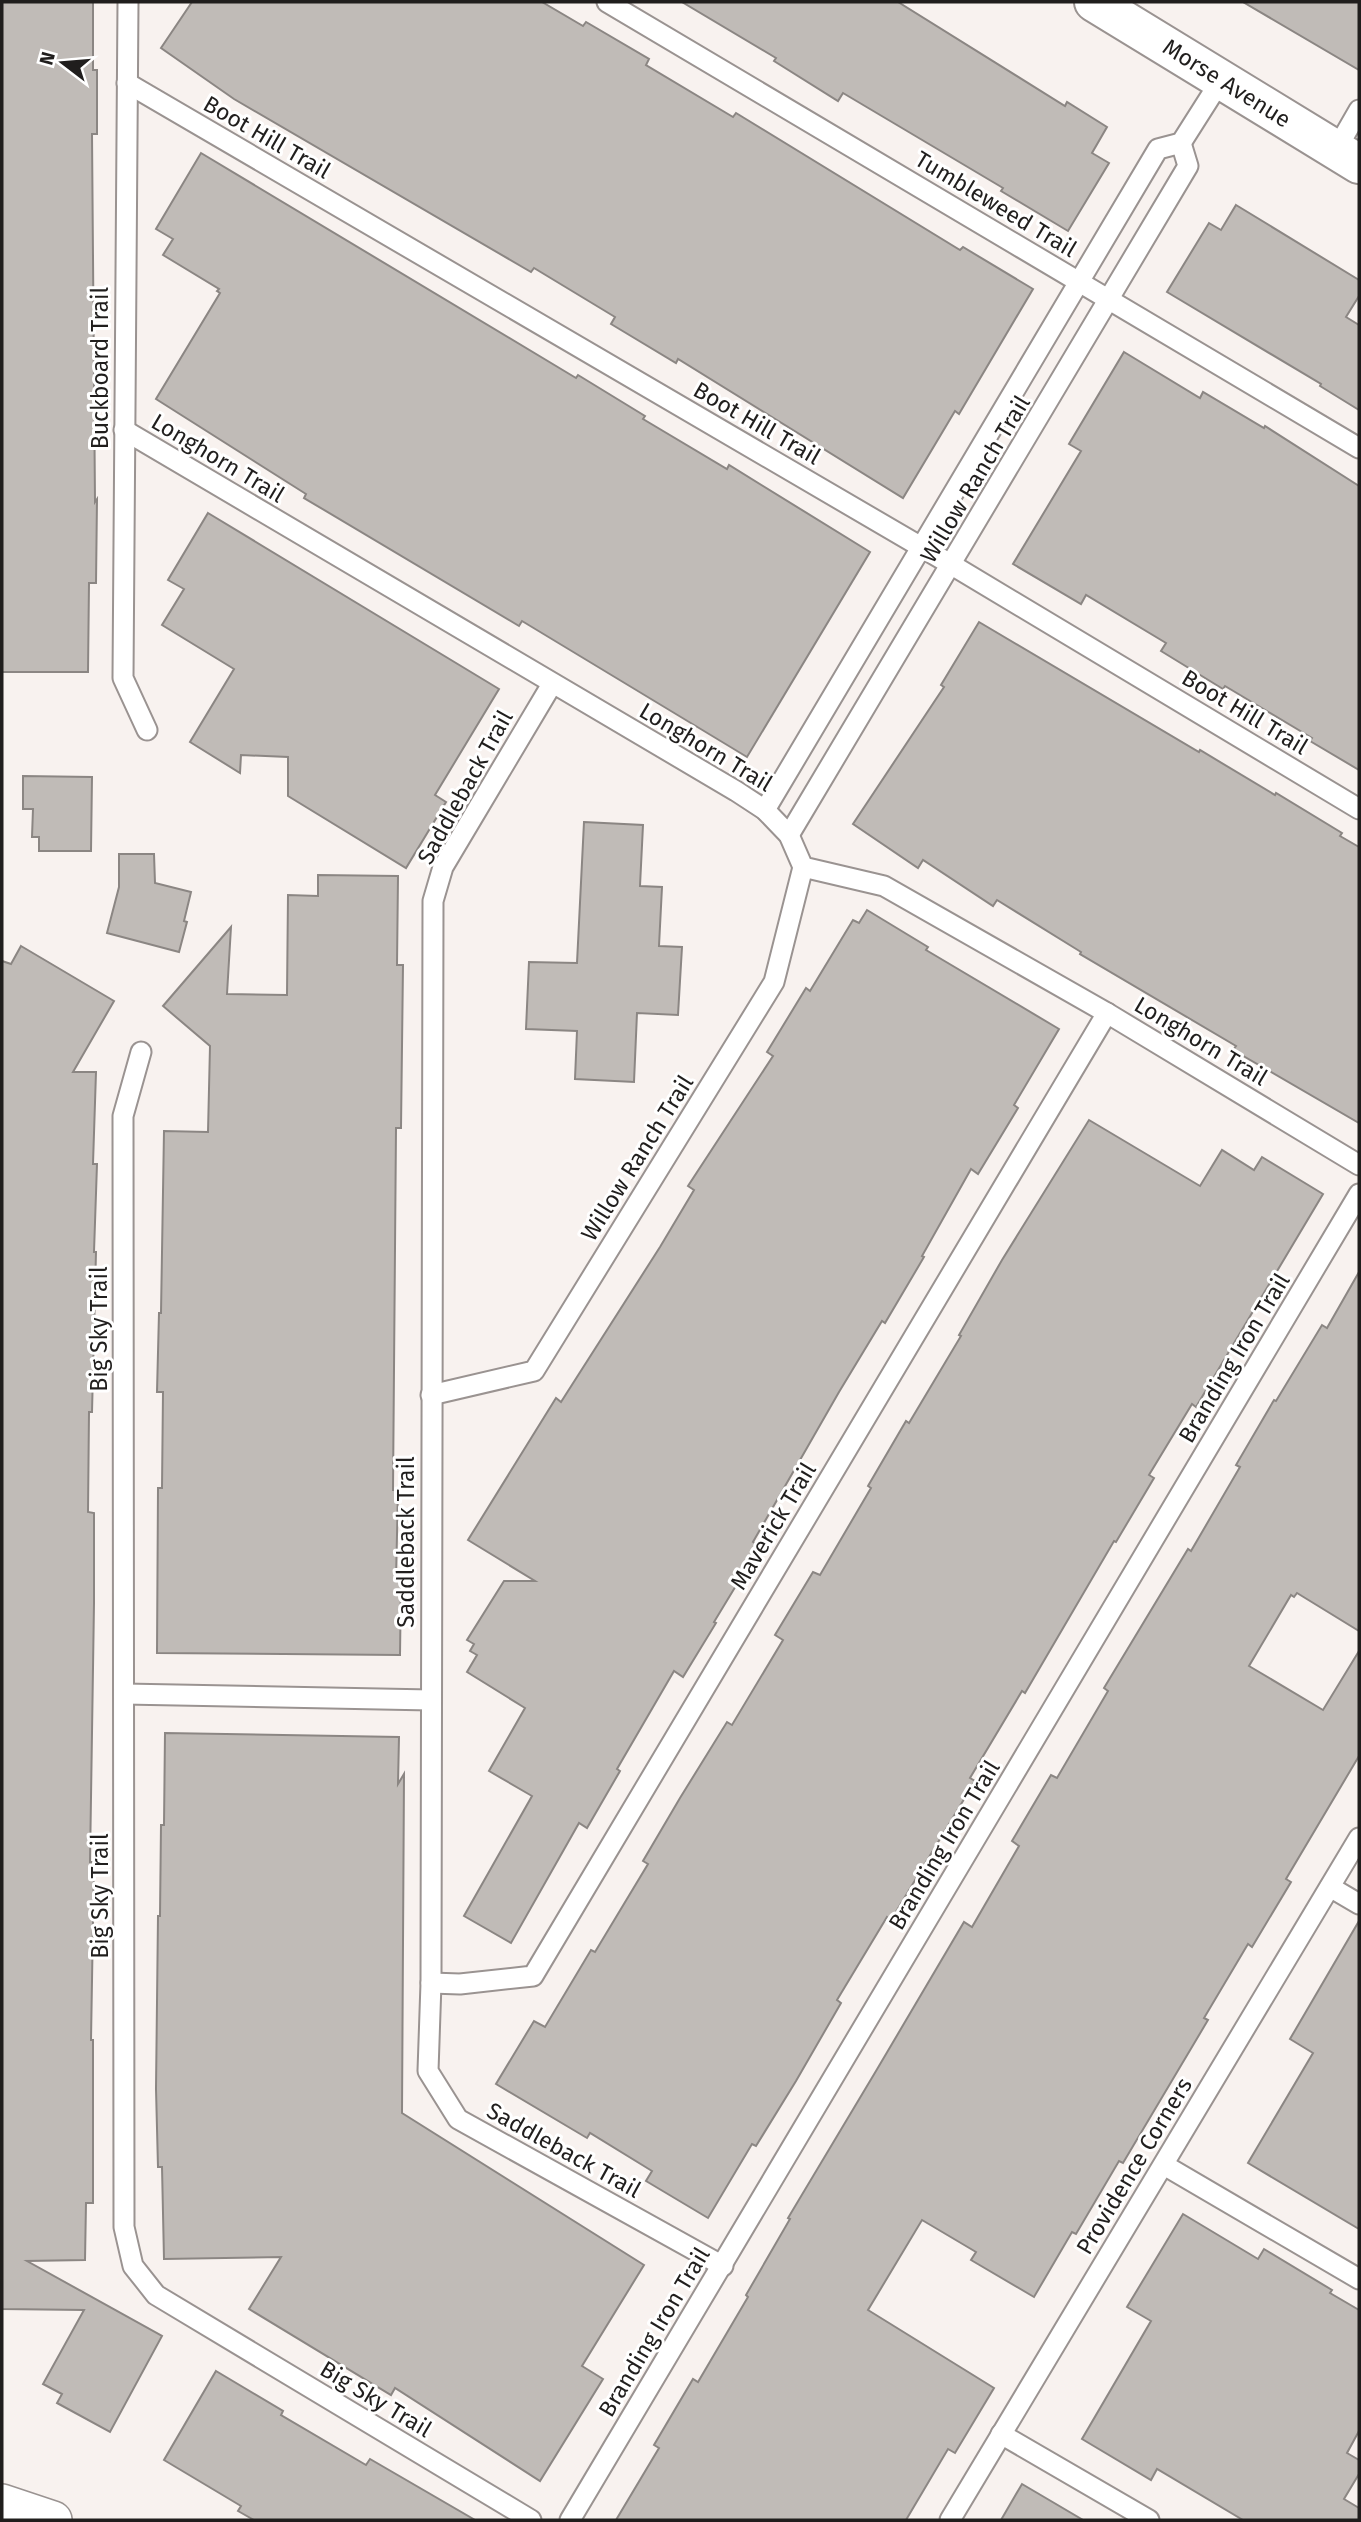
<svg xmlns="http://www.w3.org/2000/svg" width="1361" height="2522" font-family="'Fira Sans',sans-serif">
<rect width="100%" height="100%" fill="#f8f2ef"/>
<g fill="#c0bbb7" stroke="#8b8683" stroke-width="2">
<path d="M2,2H93V70H97V134H92L95,502L97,499L96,583H89L88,672H2Z"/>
<path d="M192,2H542L583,26L586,22L649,59L646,65L733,117L736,113L960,250L963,247L1033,289L959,414L955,411L903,498L678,359L676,363L611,324L615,317L534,268L531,272L234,99L161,48Z"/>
<path d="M682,2H898L1065,106L1067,102L1107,127L1092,153L1109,163L1068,231L1001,191L1003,188L843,93L838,101L774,61L776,58Z"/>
<path d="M1243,2H1359V70Z"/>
<path d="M201,153L576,378L578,375L645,416L643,419L727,469L729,465L870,552L747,757L522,621L519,626L304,498L306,494L156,399L220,293L217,291L219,289L163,255L173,239L156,229Z"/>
<path d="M1236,205L1359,280V296L1346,317L1359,325V410L1320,386L1321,384L1167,292L1209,223L1221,230Z"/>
<path d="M1124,352L1200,398L1203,392L1264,428L1265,426L1359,486V770L1310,741L1312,738L1225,686L1223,689L1161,651L1166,643L1086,595L1081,604L1013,564L1081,451L1069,444Z"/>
<path d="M208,513L499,689L435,795L446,802L406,868L288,796V757L241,755L240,773L190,742L234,669L162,625L184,589L168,580Z"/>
<path d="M979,622L1199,752L1200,750L1275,795L1276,793L1342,833L1340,836L1359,847V1123L1233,1050L1236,1046L1080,954L1081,952L997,900L993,906L923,860L918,868L853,824L944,687L941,685Z"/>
<path d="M23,776L92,777L91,851H39V837H32L33,809H23Z"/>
<path d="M584,822L643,825L640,886L662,887L659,946L682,947L678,1015L637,1013L634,1082L575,1079L577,1031L526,1029L529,962L577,963Z"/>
<path d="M119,854H154L155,883L191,892L184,921L187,922L179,952L107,933L119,887Z"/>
<path d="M318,875L398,876L397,965H403L401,1128H396L393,1490H398L396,1580H401L400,1655L157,1653L158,1488H162L163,1392H157L159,1313H161L164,1131L208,1132L210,1046L163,1006L231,927L227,994L287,995L288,895L318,896Z"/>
<path d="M867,910L928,947L926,950L1059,1029L1014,1105L1018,1108L978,1174L971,1169L922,1256L924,1257L885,1323L882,1321L839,1392L753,1542L760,1546L714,1622L716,1623L683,1677L674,1671L617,1769L620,1771L587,1828L579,1823L511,1943L464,1916L532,1796L489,1771L525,1708L467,1672L477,1655L470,1651L474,1644L467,1640L504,1581H535L468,1540L556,1398L561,1402L660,1247L694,1190L688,1186L773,1056L767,1052L806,988L810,991L853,920L859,923Z"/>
<path d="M21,946L114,1001L73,1072H96L93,1164H97L94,1252H96L92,1412H89L88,1512L94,1513V1603L90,1862H94L91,2040H93V2203H86L85,2260L27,2261L162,2336L110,2432L57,2403L62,2394L43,2384L84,2310L2,2309V961L11,964Z"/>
<path d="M1089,1120L1200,1186L1222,1150L1254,1170L1262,1157L1323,1194L1196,1407L1192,1404L1149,1475L1154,1478L1116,1542L1114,1541L1025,1693L1022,1691L970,1778L975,1781L891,1920L887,1917L837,2000L841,2003L796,2081L756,2146L752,2144L708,2218L646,2181L652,2171L590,2133L587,2138L496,2084L534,2021L545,2027L591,1950L595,1952L648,1864L643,1861L680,1798L727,1722L732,1725L783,1640L775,1635L813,1572L820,1575L871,1488L868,1486L906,1421L909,1423L961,1336L959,1335L1002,1260Z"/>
<path d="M1359,1272V1631L1297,1593L1294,1597L1291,1595L1249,1666L1323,1710L1359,1651V1756L1286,1879L1291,1882L1252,1947L1248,1944L1204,2018L1208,2020L1123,2163L1119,2161L1076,2234L1072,2232L1034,2297L971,2260L976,2252L922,2220L868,2310L994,2388L955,2453L948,2449L906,2520H616L659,2448L654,2445L693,2379L698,2382L748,2297L746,2295L790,2219L788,2218L876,2071L964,1922L972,1927L1019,1846L1012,1841L1051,1775L1057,1778L1108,1691L1104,1688L1188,1549L1191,1551L1240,1467L1236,1465L1274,1400L1276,1401L1322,1325L1327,1328Z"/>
<path d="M165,1733L399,1737L398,1784L404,1774L402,2113L644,2265L582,2366L603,2379L540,2481L395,2388L391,2395L249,2309L281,2257L164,2259L162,2167H158L156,2089L158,1916H160L161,1825H164Z"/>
<path d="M1359,1921V2229L1248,2163L1313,2053L1290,2039Z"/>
<path d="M1183,2214L1258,2259L1264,2249L1332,2290L1330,2293L1359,2310V2431L1347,2453L1359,2460V2474L1344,2499L1359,2508V2520H1243L1157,2469L1151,2480L1082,2439L1151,2321L1127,2307Z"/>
<path d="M216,2371L283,2411L281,2415L366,2465L370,2459L475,2520H254L238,2511L241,2506L164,2460Z"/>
<path d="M1022,2484L1083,2520H1001Z"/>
</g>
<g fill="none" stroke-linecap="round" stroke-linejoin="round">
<defs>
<g id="service">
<path d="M128,2L123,678L147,730"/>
<path d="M607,2L1359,448"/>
<path d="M127,83L952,565L1359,809"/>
<path d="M1336,150L1359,110"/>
<path d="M124,430L736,791L765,810L789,835L803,867L884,886L1107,1013L1359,1165"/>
<path d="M552,684L443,867L433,901L431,1983L428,2071L458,2119L723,2266"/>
<path d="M765,810L1158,149L1181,143L1221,80"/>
<path d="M789,835L1188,166L1181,143"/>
<path d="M141,1052L123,1116L124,2227L133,2266L156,2295L531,2520"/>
<path d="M431,1395L534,1371L774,982L803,867"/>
<path d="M124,1694L431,1700"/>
<path d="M1330,1887L1359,1904"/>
<path d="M431,1983L460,1984L533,1976L1107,1013"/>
<path d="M1164,2165L1359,2279"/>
<path d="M1001,2434L1149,2520"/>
<path d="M570,2520L1359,1194"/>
<path d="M950,2520L1359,1838"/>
</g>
<path id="minor" d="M2,2503L53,2520"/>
<path id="tertiary" d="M1094,2L1359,164"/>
</defs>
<use href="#service" stroke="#9a9391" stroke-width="23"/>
<use href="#minor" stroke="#9a9391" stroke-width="40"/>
<use href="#tertiary" stroke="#9a9391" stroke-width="42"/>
<use href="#service" stroke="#fff" stroke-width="19"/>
<use href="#minor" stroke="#fff" stroke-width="37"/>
<use href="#tertiary" stroke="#fff" stroke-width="38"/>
</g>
<g text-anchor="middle" stroke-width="6" stroke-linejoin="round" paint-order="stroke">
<g font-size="23" fill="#201e1d" stroke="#fff">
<text transform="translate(1227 83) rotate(32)" y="8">Morse Avenue</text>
<text transform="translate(267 137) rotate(30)" y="8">Boot Hill Trail</text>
<text transform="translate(996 204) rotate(31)" y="8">Tumbleweed Trail</text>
<text transform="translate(100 368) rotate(-90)" y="8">Buckboard Trail</text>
<text transform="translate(757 423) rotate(30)" y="8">Boot Hill Trail</text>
<text transform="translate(218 458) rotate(31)" y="8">Longhorn Trail</text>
<text transform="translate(975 479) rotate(-59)" y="8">Willow Ranch Trail</text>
<text transform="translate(1245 712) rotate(31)" y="8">Boot Hill Trail</text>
<text transform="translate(706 747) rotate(31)" y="8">Longhorn Trail</text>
<text transform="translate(465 787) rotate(-61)" y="8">Saddleback Trail</text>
<text transform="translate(1201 1041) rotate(31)" y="8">Longhorn Trail</text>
<text transform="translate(637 1158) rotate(-58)" y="8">Willow Ranch Trail</text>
<text transform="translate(99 1329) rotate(-90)" y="8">Big Sky Trail</text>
<text transform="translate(1234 1358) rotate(-59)" y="8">Branding Iron Trail</text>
<text transform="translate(773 1526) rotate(-59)" y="8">Maverick Trail</text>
<text transform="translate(406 1542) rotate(-90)" y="8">Saddleback Trail</text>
<text transform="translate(944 1845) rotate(-59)" y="8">Branding Iron Trail</text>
<text transform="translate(100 1896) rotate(-90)" y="8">Big Sky Trail</text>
<text transform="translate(564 2150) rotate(29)" y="8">Saddleback Trail</text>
<text transform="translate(1134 2166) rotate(-59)" y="8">Providence Corners</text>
<text transform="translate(654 2332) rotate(-59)" y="8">Branding Iron Trail</text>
<text transform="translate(376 2399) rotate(31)" y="8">Big Sky Trail</text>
</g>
</g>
<rect width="1361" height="2522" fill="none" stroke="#201e1d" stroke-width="7"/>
<g transform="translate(63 63) rotate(286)" stroke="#ffffff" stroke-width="5" paint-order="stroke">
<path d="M0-5L12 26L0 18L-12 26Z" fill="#201e1d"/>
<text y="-10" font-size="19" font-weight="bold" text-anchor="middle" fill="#201e1d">N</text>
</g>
</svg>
